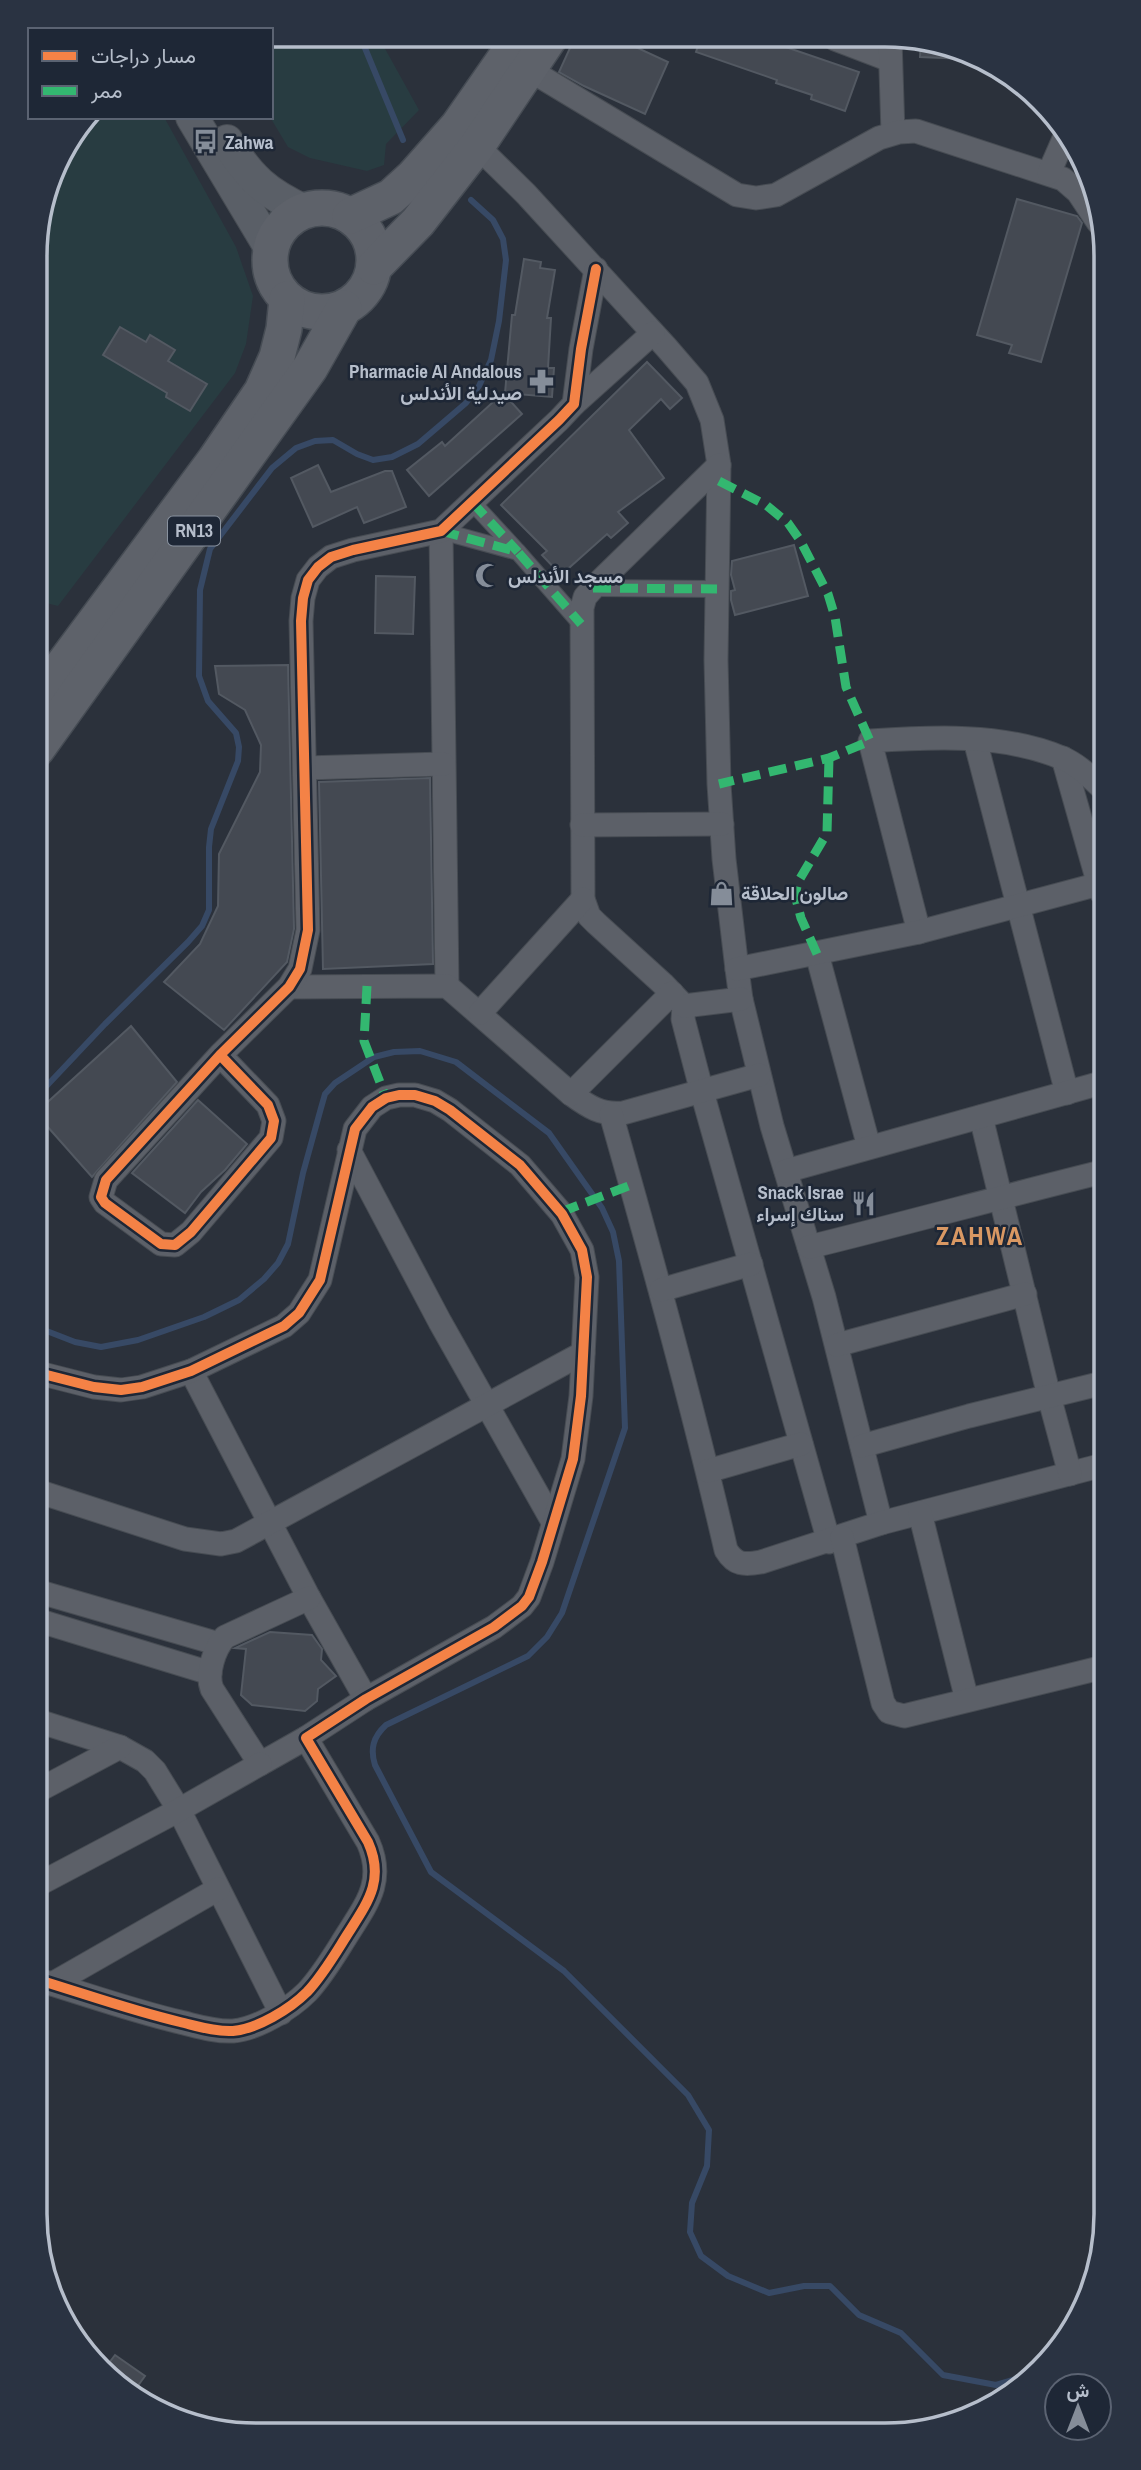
<svg xmlns="http://www.w3.org/2000/svg" width="1141" height="2470" font-family="'Archivo Narrow',Vazirmatn,sans-serif">
<rect width="100%" height="100%" fill="#2b313b"/>
<g fill="#283c41">
<path d="M271,35L378,36L419,110L386,144L384,165L367,171L310,158L288,147L270,117Z"/>
<path d="M89,117H164L236,247L253,296L246,344L235,373L58,606L42,602L37,609L36,242L58,158Z"/>
</g>
<g fill="none" stroke-linecap="round" stroke-linejoin="round">
<g stroke="#374965" stroke-width="6">
<path d="M360,36L403,140"/>
<path d="M39,1094L105,1024L188,942L202,926L209,910V847L211,829L238,761L239,747L236,733L208,701L199,676L200,590L210,549L272,468L296,448L315,441L333,440L357,454L373,460L392,457L418,444L466,403L479,386L491,360L499,321L506,260L503,239L493,220L471,200"/>
<path d="M39,1328L75,1342L101,1347L138,1340L204,1317L239,1300L264,1279L278,1263L288,1244L303,1173L321,1108L325,1094L335,1083L374,1057L394,1052L420,1051L456,1062L549,1133L602,1208L613,1232L619,1261L625,1428L562,1613L547,1637L528,1656L386,1725C373,1737 370,1749 375,1765L431,1872L564,1971L688,2095L709,2130L707,2166L692,2203L690,2232L701,2256L728,2276L769,2293L804,2286H830L859,2315L901,2333L943,2375L996,2385L1033,2374"/>
</g>
</g>
<g fill="#444952" stroke="#535962" stroke-width="2">
<path d="M575,37H614L668,62L645,114L584,86L559,72Z"/>
<path d="M701,38H775L774,43L859,72L845,111L811,99L812,95L776,83L777,80L696,52Z"/>
<path d="M921,39H927L967,59L920,57Z"/>
<path d="M1017,199L1077,216L1082,223L1041,362L1009,353L1012,345L977,335Z"/>
<path d="M524,259L541,262L540,268L555,270L547,318H551L548,368H554L552,397L505,393L512,315H515Z"/>
<path d="M120,327L146,342L150,335L175,350L168,361L207,384L190,411L166,397L167,393L103,355Z"/>
<path d="M647,362L682,398L670,409L661,399L629,430L664,478L618,512L628,523L611,538L607,534L561,575L542,555L547,551L501,505Z"/>
<path d="M503,393L522,414L429,496L407,470L442,442L445,446Z"/>
<path d="M318,465L331,492L385,471H392L406,507L364,523L357,507L313,527L291,478Z"/>
<path d="M794,545L808,596L735,615L731,600V591L735,590L731,575L732,561Z"/>
<path d="M376,576L415,577L413,634L375,633Z"/>
<path d="M288,665L294,929L287,962L224,1030L164,982L200,944L218,906L219,854L260,772L261,745L245,710L219,694L215,666Z"/>
<path d="M430,778L433,964L323,969L319,782Z"/>
<path d="M131,1026L177,1082L92,1177L39,1117V1110Z"/>
<path d="M198,1100L247,1144L225,1170L201,1192L185,1213L132,1173Z"/>
<path d="M270,1632L312,1635L322,1649L321,1660L336,1676L318,1689L317,1701L305,1711L252,1705L241,1695L246,1649L235,1648Z"/>
<path d="M115,2355L145,2376L134,2391L110,2380L103,2371Z"/>
</g>
<g fill="none" stroke-linecap="round" stroke-linejoin="round">
<defs>
<g id="pedestrian">
<path d="M472,502L518,552"/>
<path d="M441,531L518,552L581,624"/>
<path d="M593,588L717,589"/>
</g>
<g id="minor">
<path d="M835,39L890,60"/>
<path d="M890,39L893,133"/>
<path d="M528,69L737,195L756,198L776,195L879,138L899,132L916,131L1063,179L1078,192L1098,222"/>
<path d="M477,146L526,194L666,347L697,383L712,420L719,465L716,660L719,784L724,859L737,969L741,999L772,1126L824,1297L881,1523"/>
<path d="M1049,173L1066,134"/>
<path d="M574,404L653,333"/>
<path d="M719,465L593,588L585,597L582,608L583,899L589,916L596,923L663,984L684,1006L683,1019L702,1092L829,1542"/>
<path d="M441,531L447,986"/>
<path d="M975,740L1067,1093"/>
<path d="M1063,758L1101,892"/>
<path d="M305,768L443,764"/>
<path d="M582,825L722,824"/>
<path d="M919,932L870,741C931,737 1004,733 1062,758C1077,764 1089,776 1100,786"/>
<path d="M817,954L869,1147"/>
<path d="M737,969L919,932L1099,884"/>
<path d="M289,987L447,986L571,1094C589,1107 601,1115 623,1113L759,1075"/>
<path d="M684,1006L741,999"/>
<path d="M480,1013L583,899"/>
<path d="M220,1055L268,1105L274,1121L271,1138L191,1232L175,1245L161,1244L105,1203L101,1197L106,1180L220,1055L289,987L300,969L308,930L301,621L303,598L308,580L318,567L331,557L353,550L441,531L559,420L574,404L581,349L596,269"/>
<path d="M571,1094L672,993"/>
<path d="M611,1114C652,1259 692,1403 726,1550C735,1565 744,1565 761,1562L881,1523L1103,1465"/>
<path d="M981,1117L1049,1396L1070,1474"/>
<path d="M349,1150L440,1322L553,1522"/>
<path d="M786,1171L1101,1083"/>
<path d="M809,1247C907,1223 1004,1196 1102,1172"/>
<path d="M661,1290L751,1264"/>
<path d="M837,1345L1025,1294"/>
<path d="M191,1371L309,1598L366,1699"/>
<path d="M39,1373L94,1387L121,1390L142,1387L191,1371L284,1326L299,1313L320,1280L355,1129L372,1107L386,1098L399,1095H415L435,1101L450,1110L520,1165L562,1214L582,1250L587,1277L581,1396L573,1459L542,1562L529,1597L522,1606L494,1627L366,1699L306,1738L368,1842C385,1880 368,1902 347,1935C335,1954 323,1975 307,1992C290,2009 257,2029 233,2031C215,2032 197,2026 180,2022C133,2011 88,1995 42,1981"/>
<path d="M862,1446L969,1416L1103,1383"/>
<path d="M708,1471L801,1444"/>
<path d="M40,1492L185,1539L221,1544L236,1541L583,1353"/>
<path d="M920,1513L967,1700"/>
<path d="M842,1537L883,1703L889,1712L904,1716L1104,1667"/>
<path d="M40,1592L219,1644"/>
<path d="M40,1621L210,1673"/>
<path d="M41,1722L120,1747L145,1761L155,1771L179,1810L281,2013"/>
<path d="M306,1738L260,1764L212,1689C206,1674 214,1649 225,1637L309,1598"/>
<path d="M41,1789L120,1747"/>
<path d="M41,1883L179,1810L260,1764"/>
<path d="M52,1984L218,1889"/>
</g>
<g id="secondary">
<path d="M192,117L271,249"/>
<path d="M227,141C248,177 267,194 305,211"/>
</g>
<g id="primary">
<circle cx="322" cy="260" r="52"/>
<path d="M350,216L391,197L413,177L458,126L520,37"/>
<path d="M374,267L418,222L477,146L550,37"/>
<path d="M37,700L215,460L262,391L277,357L284,329L287,299"/>
<path d="M37,749L310,368L344,308"/>
</g>
</defs>
<use href="#pedestrian" stroke="#474c53" stroke-width="18"/>
<use href="#minor" stroke="#474c53" stroke-width="25"/>
<use href="#secondary" stroke="#474c53" stroke-width="34"/>
<use href="#primary" stroke="#464c54" stroke-width="38"/>
<use href="#pedestrian" stroke="#5c6068" stroke-width="16"/>
<use href="#minor" stroke="#5c6068" stroke-width="23"/>
<use href="#secondary" stroke="#5a5f67" stroke-width="32"/>
<use href="#primary" stroke="#5e626a" stroke-width="35"/>
<g stroke="#33b770" stroke-width="9" stroke-dasharray="18 9" stroke-linecap="butt">
<path d="M719,481L766,505L788,523L800,540L828,594L835,617L846,687L870,741L829,758L719,784"/>
<path d="M472,502L518,552"/>
<path d="M441,531L518,552L581,624"/>
<path d="M593,588L717,589"/>
<path d="M817,954L801,918L795,895L798,882L827,833L829,758"/>
<path d="M367,986L364,1041L386,1098"/>
<path d="M561,1212L631,1185"/>
</g>
<defs>
<g id="cycleway">
<path d="M220,1055L268,1105L274,1121L271,1138L191,1232L175,1245L161,1244L105,1203L101,1197L106,1180L220,1055L289,987L300,969L308,930L301,621L303,598L308,580L318,567L331,557L353,550L441,531L559,420L574,404L581,349L596,269"/>
<path d="M39,1373L94,1387L121,1390L142,1387L191,1371L284,1326L299,1313L320,1280L355,1129L372,1107L386,1098L399,1095H415L435,1101L450,1110L520,1165L562,1214L582,1250L587,1277L581,1396L573,1459L542,1562L529,1597L522,1606L494,1627L366,1699L306,1738L368,1842C385,1880 368,1902 347,1935C335,1954 323,1975 307,1992C290,2009 257,2029 233,2031C215,2032 197,2026 180,2022C133,2011 88,1995 42,1981"/>
</g>
</defs>
<use href="#cycleway" stroke="#1e2736" stroke-width="15"/>
<use href="#cycleway" stroke="#f48246" stroke-width="10"/>
</g>
<defs>
<symbol id="bus-bare" viewBox="-9 -9 18 18"><path d="M-5-6H5V4H4V6H2V4H-2V6H-4V4H-5ZM-3.5-4V0h7V-4ZM-3.5 1.2v1.5H-2V1.2ZM2 1.2v1.5H3.5V1.2Z" fill="#858d99" stroke="#1e2736" stroke-width="2.5" paint-order="stroke"/></symbol>
<symbol id="pharmacy-bare" viewBox="-9 -9 18 18"><path d="M-2-6h4v4h4v4h-4v4h-4v-4h-4v-4h4Z" fill="#858d99" stroke="#1e2736" stroke-width="2.5" paint-order="stroke"/></symbol>
<symbol id="mosque-bare" viewBox="-9 -9 18 18"><path d="M3.5-4.9A6 6 0 1 0 3.5 4.9A5 5 0 1 1 3.5-4.9Z" fill="#858d99" stroke="#1e2736" stroke-width="2.5" paint-order="stroke"/></symbol>
<symbol id="shop-bare" viewBox="-9 -9 18 18"><path d="M-5-2.5h2.3a2.7 3.5 0 0 1 5.4 0H5L5.5 6h-11ZM-1.5-2.5h3a1.5 2.3 0 0 0-3 0Z" fill="#858d99" stroke="#1e2736" stroke-width="2.5" paint-order="stroke"/></symbol>
<symbol id="restaurant-bare" viewBox="-9 -9 18 18"><path d="M-5-6h1v4h1v-4h1v4h1v-4h1v5L-1.5 .5V6h-2V.5L-5-1ZM5-6V6H3V1.5H1.5Q1.5-4 5-6Z" fill="#858d99" stroke="#1e2736" stroke-width="2.5" paint-order="stroke"/></symbol>
</defs>
<g fill-rule="evenodd">
<use href="#bus-bare" x="188" y="124" width="35" height="35"/>
<use href="#pharmacy-bare" x="524" y="364" width="35" height="35"/>
<use href="#mosque-bare" x="470" y="558" width="35" height="35"/>
<use href="#shop-bare" x="704" y="876" width="35" height="35"/>
<use href="#restaurant-bare" x="846" y="1186" width="35" height="35"/>
</g>
<g text-anchor="middle" stroke-width="5" stroke-linejoin="round" paint-order="stroke">
<rect fill="#1e2736" stroke="#88919e" stroke-width="2" x="168" y="516.5" width="52" height="29" rx="5"/>
<g font-size="18" font-weight="bold" fill="#b6becb">
<text x="194" y="537">RN13</text>
</g>
<g font-size="19" font-weight="bold" fill="#b6becb" stroke="#1e2736" text-anchor="start">
<text x="225" y="149">Zahwa</text>
<text x="522" y="378" text-anchor="end">Pharmacie Al Andalous<tspan x="522" dy="22">صيدلية الأندلس</tspan></text>
<text x="508" y="583">مسجد الأندلس</text>
<text x="741" y="900">صالون الحلاقة</text>
<text x="844" y="1199" text-anchor="end">Snack Israe<tspan x="844" dy="22">سناك إسراء</tspan></text>
</g>
<g font-size="26" font-weight="bold" letter-spacing="2" fill="#d99863" stroke="#1e2736">
<text x="980" y="1245">ZAHWA</text>
</g>
</g>
<path d="M0 0H1141V2470H0ZM256 47H885A209 209 0 0 1 1094 256V2214A209 209 0 0 1 885 2423H256A209 209 0 0 1 47 2214V256A209 209 0 0 1 256 47Z" fill="#2a3342" fill-rule="evenodd"/>
<path fill="none" stroke="#b6becb" stroke-width="3.5" d="M256 47H885A209 209 0 0 1 1094 256V2214A209 209 0 0 1 885 2423H256A209 209 0 0 1 47 2214V256A209 209 0 0 1 256 47Z"/>
<rect x="28" y="28" width="245" height="91" fill="#1e2736" stroke="#5b6372" stroke-width="2"/>
<rect x="42" y="51" width="35" height="10" fill="#f48246" stroke="#5b6372" stroke-width="2"/>
<text x="91" y="63" font-size="21" fill="#b6becb">مسار دراجات</text>
<rect x="42" y="86" width="35" height="10" fill="#33b770" stroke="#5b6372" stroke-width="2"/>
<text x="91" y="98" font-size="21" fill="#b6becb">ممر</text>
<g transform="translate(1078 2407)"><circle r="33" fill="#1e2736" stroke="#5b6372" stroke-width="2"/>
<path d="M0-5L12 26L0 18L-12 26Z" fill="#858d99"/>
<text y="-10" font-size="19" font-weight="bold" text-anchor="middle" fill="#b6becb">ش</text>
</g>
</svg>
